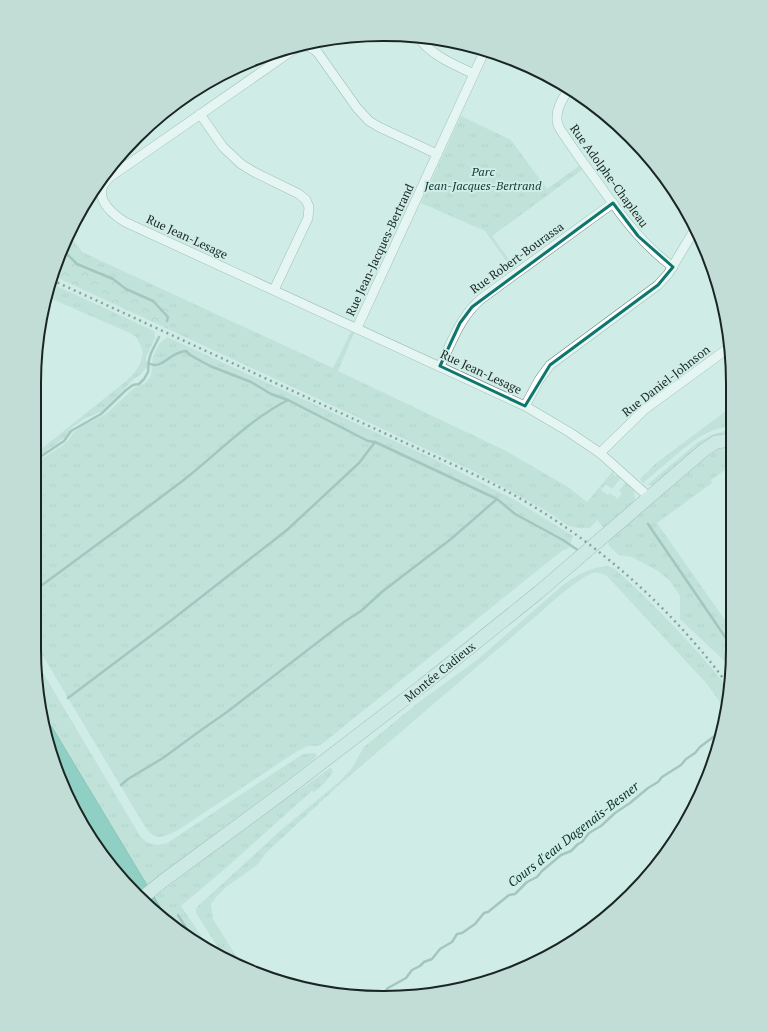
<svg xmlns="http://www.w3.org/2000/svg" width="767" height="1032" font-family="'PT Serif',serif">
<defs>
<pattern id="grass-tufts" width="24" height="20" patternUnits="userSpaceOnUse"><rect width="24" height="20" fill="#add4cb"/><path d="M3 7l-1-3M5 7V3M7 7l1-3M15 17l-1-3M17 17v-4M19 17l1-3" fill="none" stroke="#94b6ae"/></pattern>
<pattern id="forest-crowns" width="20" height="18" patternUnits="userSpaceOnUse"><rect width="20" height="18" fill="#add4cb"/><path d="M2 6a3 3 0 1 1 6 0M12 15a3 3 0 1 1 6 0" fill="none" stroke="#94b6ae"/></pattern>
</defs>
<rect width="100%" height="100%" fill="#cfede6"/>
<g fill="url(#grass-tufts)">
<path d="M461,116L511,140L547,189L579,166L582,170L492,236L515,268L512,269L485,231L421,203Z"/>
<path d="M71,237L82,252L333,368L351,332L354,333L338,371L504,450L568,487L587,502L613,471L614,472L613,474L616,477L617,475L621,478L612,489L606,484L601,490L608,495L610,493L618,499L622,493L619,491L626,482L634,491L635,499L632,504L604,528L597,520L590,528H577L569,526L545,510L473,471L168,329L176,311L100,271L71,259L65,251Z"/>
<path d="M50,283L154,331L155,338L146,357L147,367L140,375L134,379L102,411L86,418L72,427L65,437L55,445L34,459L35,454L126,381L135,372L140,364L143,354L141,346L136,337L130,333L45,296Z"/>
<path d="M167,337L436,460L513,499L573,536L569,548L562,551L543,566L322,744L317,746H308L296,752L178,830C162,838 155,842 144,825L34,641V464L63,445L70,438L73,433L82,426L106,414L134,388L145,383L151,376L153,356L160,343Z"/>
<path d="M730,408L731,425L711,431L698,438L683,449L643,483L640,479L655,464Z"/>
<path d="M731,429V434L720,435L656,483L652,485H647L698,442L712,435Z"/>
<path d="M731,447V473L729,471L727,472L725,470L711,480L712,483L657,523L732,630V668L680,619V596L670,581L658,571L632,557L619,555L609,546L608,541L706,455L708,456L718,449Z"/>
<path d="M608,566L615,569C656,606 694,646 729,689L725,709L707,684L607,576C603,574 598,572 592,573C578,579 554,600 542,611L339,785L266,853L257,865L226,887L217,896L211,904L213,919L243,967L226,960L196,913V908L281,830L339,782L352,768L364,747L419,702L477,660L563,585C577,575 591,567 608,566Z"/>
<path d="M36,661L140,836C148,845 156,846 167,843L303,754L314,753L317,755L314,759L149,887L42,709Z"/>
<path d="M330,768H331L333,772C327,780 322,787 314,792L312,791L227,867L181,906L210,949L169,922L155,897L295,790L298,791Z"/>
</g>
<path fill="url(#forest-crowns)" d="M65,251L71,259L100,271L176,311L168,329L54,276Z"/>
<g fill="none" stroke-linecap="round" stroke-linejoin="round">
<g stroke="#6e978e" stroke-width="2.5">
<path d="M65,252L77,264L113,279L126,289L153,301L168,317L167,321"/>
<path d="M148,363C162,371 169,352 186,351L190,355L210,366L251,382L271,394L288,400L368,441L375,442"/>
<path d="M34,461L64,441L71,431L101,414L126,390L133,385L139,384L144,379L148,372L149,360L151,353L159,337"/>
<path d="M497,499L515,514L563,540L579,551"/>
<path d="M648,524L732,647"/>
<path d="M34,591C84,554 135,517 185,479C219,452 249,420 288,400"/>
<path d="M68,698L173,619L287,530L359,463L375,442L497,499L451,539L383,591L361,611L344,622L227,712L197,733L163,758L128,779L121,785"/>
<path d="M178,915L191,936"/>
<path d="M381,996L388,988L406,978L412,970L420,966L424,962L432,959L440,949L452,942L457,934L462,933L475,924L484,913L488,912L509,895L515,894L527,882L537,877L542,871L561,855L571,851L578,844L582,842L589,833L601,826L615,813L630,803L648,788L658,782L662,777L681,765L686,759L695,753L700,747L721,731"/>
</g>
<defs>
<g id="street">
<path d="M418,37C432,56 453,64 474,74"/>
<path d="M569,89C561,100 552,116 560,129C573,149 587,168 601,187C622,217 643,245 673,267"/>
<path d="M200,114L223,147L241,164L254,172L299,194L306,200L309,207L308,218L274,290"/>
<path d="M437,154L379,127L369,121L357,108L318,53C310,45 303,44 293,50L110,177C90,194 109,212 125,222L525,406L569,432L600,453L649,497"/>
<path d="M357,328L485,50"/>
<path d="M440,366C452,342 460,317 481,299L613,203"/>
<path d="M525,406L539,380L550,365L658,285L668,274L695,229"/>
<path d="M600,453L645,409L730,347"/>
</g>
<path id="secondary" d="M163,881L285,791L422,686L539,592L704,450L716,442L731,440"/>
<path id="highway" d="M45,732L152,910"/>
</defs>
<use href="#street" stroke="#68837d" stroke-width="10"/>
<use href="#secondary" stroke="#68837d" stroke-width="14"/>
<use href="#highway" stroke="#357c70" stroke-width="18"/>
<use href="#street" stroke="#fff" stroke-width="9"/>
<use href="#secondary" stroke="#c7e6e0" stroke-width="13"/>
<use href="#highway" stroke="#44ab99" stroke-width="17"/>
<path stroke="#3a4946" stroke-width="2.5" stroke-dasharray="2 4" stroke-linecap="butt" d="M52,280L434,456C463,469 493,483 521,499C602,546 673,610 729,686"/>
<defs>
<path id="secondary-bridge" d="M142,898L163,881"/>
</defs>
<use href="#secondary-bridge" stroke="#68837d" stroke-width="14" stroke-linecap="butt"/>
<use href="#secondary-bridge" stroke="#c7e6e0" stroke-width="13"/>
</g>
<path d="M0 0H767V1032H0ZM613,203L638,236L673,267L658,285L550,365L525,406L440,366L460,323L472,307Z" fill="#cfede6" fill-opacity=".55" fill-rule="evenodd"/>
<path fill="none" stroke="#0f766e" stroke-width="3" stroke-linejoin="round" d="M613,203L638,236L673,267L658,285L550,365L525,406L440,366L460,323L472,307Z"/>
<g text-anchor="middle" stroke-width="4" stroke-linejoin="round" paint-order="stroke">
<g font-size="12" font-style="italic" fill="#103831" stroke="#cfede6">
<text x="483" y="176">Parc<tspan x="483" dy="14">Jean-Jacques-Bertrand</tspan></text>
</g>
<g font-size="12" fill="#1a2623" stroke="#cfede6">
<text transform="translate(609 176) rotate(54)" y="4">Rue Adolphe-Chapleau</text>
<text transform="translate(187 237) rotate(25)" y="4">Rue Jean-Lesage</text>
<text transform="translate(380 250) rotate(-65)" y="4">Rue Jean-Jacques-Bertrand</text>
<text transform="translate(517 258) rotate(-36)" y="4">Rue Robert-Bourassa</text>
<text transform="translate(481 372) rotate(25)" y="4">Rue Jean-Lesage</text>
<text transform="translate(666 381) rotate(-38)" y="4">Rue Daniel-Johnson</text>
<text transform="translate(440 672) rotate(-39)" y="4">Montée Cadieux</text>
</g>
<g font-size="13" font-style="italic" fill="#08312a" stroke="#cfede6">
<text transform="translate(573 834) rotate(-38)" y="5">Cours d'eau Dagenais-Besner</text>
</g>
</g>
<path d="M0 0H767V1032H0ZM383 41H384A342 342 0 0 1 726 383V649A342 342 0 0 1 384 991H383A342 342 0 0 1 41 649V383A342 342 0 0 1 383 41Z" fill="#c1ddd6" fill-rule="evenodd"/>
<path fill="none" stroke="#1a2623" stroke-width="2" d="M383 41H384A342 342 0 0 1 726 383V649A342 342 0 0 1 384 991H383A342 342 0 0 1 41 649V383A342 342 0 0 1 383 41Z"/>
</svg>
